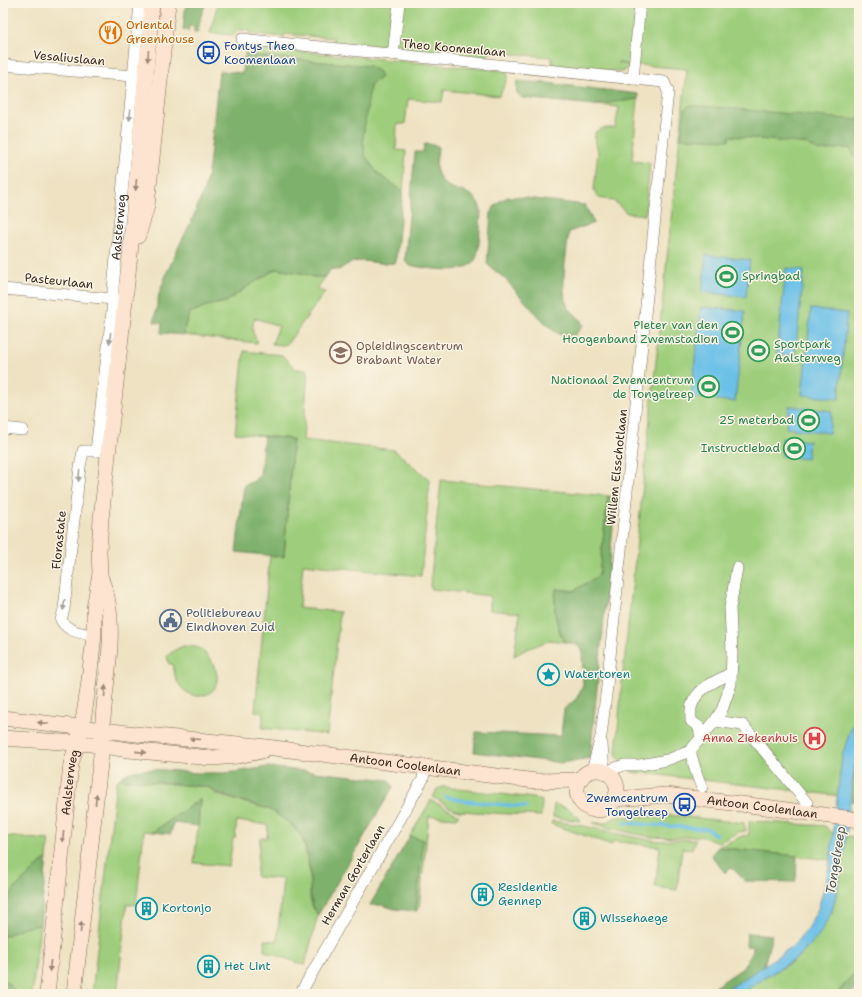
<svg xmlns="http://www.w3.org/2000/svg" width="862" height="997" font-family="'Shantell Sans',sans-serif">
<rect width="100%" height="100%" fill="#fcf5e5"/>
<filter id="ink" filterUnits="userSpaceOnUse"><feTurbulence type="fractalNoise" baseFrequency=".025" numOctaves="2"/><feDisplacementMap in="SourceGraphic" scale="8" xChannelSelector="R" yChannelSelector="G"/><feConvolveMatrix kernelMatrix="1 2 1 2 8 2 1 2 1" color-interpolation-filters="sRGB"/></filter>
<filter id="wash" filterUnits="userSpaceOnUse"><feTurbulence type="fractalNoise" baseFrequency=".012" numOctaves="4" result="noise"/><feDisplacementMap in="SourceGraphic" scale="16" xChannelSelector="R" yChannelSelector="G"/><feGaussianBlur stdDeviation="0.9" result="paint"/><feColorMatrix in="noise" values="0 0 0 0 0 0 0 0 0 0 0 0 0 0 0 0 0 1.4 0 .05"/><feComposite in="paint" operator="in"/></filter>
<g filter="url(#wash)">
<rect width="100%" height="100%" fill="#eee2c2"/>
<g fill="#9ece7c" stroke="#6c7c4d">
<path d="M218,3H859V798L632,772L618,758L616,753L621,692L687,69L618,63L629,65L627,69L622,72L552,65V57L489,52L488,58L406,50L401,47V44L385,43L380,46L333,42V38L285,34L284,37L250,34V31L239,30L234,35L210,33Z"/>
<path d="M246,46L506,71L508,75L506,82L499,96L444,90L442,102L408,99L405,124H397L396,150L406,151L403,191L378,174L365,156L363,138L370,86L381,77L379,72L369,66L245,55Z"/>
<path d="M638,99L632,161L650,163L645,215L627,213L614,201L599,198L596,195L594,190L598,151L595,140V132L603,128H615L619,107L594,105Z"/>
<path d="M276,269L306,274L313,277H325L317,290L325,292L287,344L283,345L272,344L279,326L255,318C251,328 252,333 258,342L257,343L184,335L185,326L190,313L206,306L226,302L247,287Z"/>
<path d="M244,351L282,355L296,369L308,370L303,440L394,450L430,480L421,576L303,564L299,608L340,612L327,735L262,728L263,718L262,713L255,711L270,555L284,557L293,439L235,433Z"/>
<path d="M441,480L608,496L599,575L574,591L556,589C553,609 555,624 564,642L550,640L525,650L514,656L520,613L490,610V596L432,589L430,586Z"/>
<path d="M183,646C198,646 202,648 211,661C234,695 187,712 175,676C174,672 174,668 173,664H169L167,656L175,650Z"/>
<path d="M119,779L208,787L215,793L224,797L269,809L291,824L300,835L303,839L310,873V899L313,908L318,915L305,965L264,951L265,940L277,941L283,879L256,877L260,838H267L268,825L237,821L235,838H233L229,866L194,863L198,826L200,799L153,832L144,831L136,905L127,904L117,994H92L116,783Z"/>
<path d="M443,787L533,798L542,801L541,816L459,811L451,808L433,797L437,789Z"/>
<path d="M431,800L459,815L456,818L429,816L419,909L416,911L423,840L410,836Z"/>
<path d="M554,804L569,809L575,815L580,819V821L553,817Z"/>
<path d="M669,815L744,823L746,831L739,832L718,843L703,837L695,836L674,838L650,837L613,829L593,823H606L616,817Z"/>
<path d="M552,821C585,824 617,835 650,840C666,842 680,839 696,839L692,849L682,848L677,890L655,887L660,847L613,841L612,845L551,824Z"/>
<path d="M749,821L825,826L834,835L830,860L718,847L742,836L749,835Z"/>
<path d="M3,836L49,840L47,858L19,884L3,902Z"/>
<path d="M846,836L859,838V969L836,994H740C750,987 760,980 771,974C779,969 790,965 797,958C835,925 841,884 846,836Z"/>
<path d="M40,925L32,994H18L3,978V937L23,928Z"/>
</g>
<g fill="#7eb16c" stroke="#5c6e45">
<path d="M186,3H206L201,16L198,32H194V26H189L188,31L183,29Z"/>
<path d="M245,55L369,66L379,72L381,77L370,86L363,138L365,155L378,174L403,191L396,259L394,263C371,266 360,253 339,270L331,269L325,277H313L306,274L276,269L247,287L226,302L206,306L190,313L185,326L184,335L161,333L162,323L154,322L159,294L167,272L179,246L192,220L204,190L209,167L219,71L243,73V62Z"/>
<path d="M517,81L547,83L638,94V99L594,105L522,98C515,93 516,89 517,81Z"/>
<path d="M690,105L859,120V166L851,149L843,148L819,151L807,144L730,136L729,140L681,138L685,109Z"/>
<path d="M426,144L438,146C438,154 435,163 437,171C445,199 475,182 481,211C480,222 480,252 475,260C465,277 427,267 410,266L405,260L415,152H423L424,145Z"/>
<path d="M508,197H518L585,205L594,223L569,232C567,250 559,293 568,307C573,315 580,315 583,326L575,335H560L550,328L530,307L505,279L487,264L491,213C495,204 499,201 508,197Z"/>
<path d="M264,436L293,439L284,557L236,552L244,485L254,481L260,474Z"/>
<path d="M608,496L616,497L590,758L562,763L474,752L476,732L561,736L564,709L576,699L583,686L582,649L575,644L564,642C555,623 553,609 556,589L574,591L599,575Z"/>
<path d="M859,745V801H850L856,757Z"/>
<path d="M267,767L389,780L393,787L318,915C308,901 311,891 310,874C310,863 307,849 302,838C299,831 292,825 286,821C280,817 274,811 268,809C247,801 225,800 208,787L119,779C132,763 178,772 197,773C206,773 215,773 224,773C238,772 253,769 267,767Z"/>
<path d="M200,799L198,826L173,823L171,834L153,832Z"/>
<path d="M410,836L423,840L416,911L395,909L381,905H370Z"/>
<path d="M718,847L797,856L796,879L795,882L745,881L731,867L725,873L711,855Z"/>
<path d="M47,858L40,925L23,928L3,937V902L19,884Z"/>
<path d="M747,933L772,935L764,966L721,994H715L713,988L743,968L754,947L746,946Z"/>
<path d="M859,969V986L851,994H836Z"/>
<path d="M3,978L18,994H3Z"/>
</g>
<g fill="#6bc0e8" stroke="#537583">
<path d="M706,255L750,260L746,297L702,292Z"/>
<path d="M786,268L804,270L795,356L777,354Z"/>
<path d="M701,307L745,311L735,402L691,397Z"/>
<path d="M811,309L847,313L839,399L802,395Z"/>
<path d="M789,406L832,411L829,433L786,428Z"/>
<path d="M782,438L809,441L807,459L781,456Z"/>
<path d="M859,715V745L853,778L844,855L837,893L832,911L824,926L818,937L796,959L769,975L740,994H721L793,946L807,929L818,909L827,878L830,860L842,756L850,731Z"/>
</g>
<g fill="none" stroke-linecap="round" stroke-linejoin="round">
<g stroke="#6bc0e8" stroke-width="3.5">
<path d="M446,797L465,801L526,807"/>
<path d="M625,823L708,829L716,835"/>
</g>
</g>
</g>
<g filter="url(#ink)">
<g fill="none" stroke-linecap="round" stroke-linejoin="round">
<defs>
<g id="street">
<path d="M242,39L664,82L668,91L607,686L601,736L592,771"/>
<path d="M393,55L399,3"/>
<path d="M3,65L133,76"/>
<path d="M633,79L640,3"/>
<path d="M3,289L113,299"/>
<path d="M3,428L23,430"/>
<path id="s1" d="M96,451L112,312L113,289L140,3"/>
<path d="M94,635C81,633 68,632 61,620L64,609L80,467L83,451H103"/>
<path d="M715,721L722,710L731,684L732,653L730,608L737,568"/>
<path d="M701,739L699,727L691,721C691,716 690,709 692,705C697,688 716,681 730,674"/>
<path d="M602,744L604,772"/>
<path d="M690,751C694,763 696,776 702,787"/>
<path d="M613,769L624,765H640L667,760L690,751L715,721L743,725L807,803"/>
<path d="M300,994L423,779L425,767"/>
</g>
<g id="secondary">
<path d="M138,236L147,206L168,3"/>
<path id="s2" d="M3,718L136,734L258,746L536,781L580,780"/>
<path d="M3,738L91,744L129,750L211,758L238,756L262,751"/>
<circle cx="597" cy="790" r="20"/>
<path id="s3" d="M615,799L666,795L765,807L859,820"/>
<path id="s4" d="M47,994L71,764L82,727L88,689L94,635V608L100,573L99,552L101,519L130,255L152,3"/>
<path d="M74,994L102,746C101,698 116,649 108,602C107,594 103,586 101,578"/>
</g>
</defs>
<use href="#street" stroke="#7a6a57" stroke-width="12"/>
<use href="#secondary" stroke="#7a6a57" stroke-width="16"/>
<use href="#street" stroke="#fff" stroke-width="11"/>
<use href="#secondary" stroke="#fde4d0" stroke-width="15"/>
</g>
<defs><path id="oneway-solid" d="M-6-.8H1V-3.2L6.5 0L1 3.2V.8H-6Z"/></defs>
<g fill="#9c8777">
<use href="#oneway-solid" transform="translate(148 56) rotate(95)"/>
<use href="#oneway-solid" transform="translate(136 185) rotate(95)"/>
<use href="#oneway-solid" transform="translate(105 691) rotate(-85)"/>
<use href="#oneway-solid" transform="translate(43 723) rotate(-173)"/>
<use href="#oneway-solid" transform="translate(195 739) rotate(-175)"/>
<use href="#oneway-solid" transform="translate(141 752) rotate(6)"/>
<use href="#oneway-solid" transform="translate(96 799) rotate(-84)"/>
<use href="#oneway-solid" transform="translate(63 837) rotate(96)"/>
<use href="#oneway-solid" transform="translate(81 927) rotate(-84)"/>
<use href="#oneway-solid" transform="translate(50 966) rotate(96)"/>
</g>
<g fill="#a79f9a">
<use href="#oneway-solid" transform="translate(130 115) rotate(96)"/>
<use href="#oneway-solid" transform="translate(110 338) rotate(96)"/>
<use href="#oneway-solid" transform="translate(79 476) rotate(96)"/>
<use href="#oneway-solid" transform="translate(64 605) rotate(99)"/>
</g>
</g>
<defs>
<symbol id="restaurant-ring" viewBox="-11 -11 22 22"><circle r="9.5" fill="#fcf5e5" stroke="#e8710a" stroke-width="1.5"/><path d="M-5-6h1v4h1v-4h1v4h1v-4h1v5L-1.5 .5V6h-2V.5L-5-1ZM5-6V6H3V1.5H1.5Q1.5-4 5-6Z" fill="#e8710a"/></symbol>
<symbol id="bus-ring" viewBox="-11 -11 22 22"><circle r="9.5" fill="#fcf5e5" stroke="#1a4fb4" stroke-width="1.5"/><path d="M-5-6H5V4H4V6H2V4H-2V6H-4V4H-5ZM-3.5-4V0h7V-4ZM-3.5 1.2v1.5H-2V1.2ZM2 1.2v1.5H3.5V1.2Z" fill="#1a4fb4"/></symbol>
<symbol id="stadium-ring" viewBox="-11 -11 22 22"><circle r="9.5" fill="#fcf5e5" stroke="#2e9e5b" stroke-width="1.5"/><path d="M0-5a6.5 5 0 1 0 0 10a6.5 5 0 1 0 0-10ZM-3.5-1.8h7v3.6h-7Z" fill="#2e9e5b"/></symbol>
<symbol id="school-ring" viewBox="-11 -11 22 22"><circle r="9.5" fill="#fcf5e5" stroke="#8d6e63" stroke-width="1.5"/><path d="M0-5L7-2L0 1L-7-2ZM-4 1L0 2.5L4 1V4Q0 6-4 4Z" fill="#8d6e63"/></symbol>
<symbol id="civic-ring" viewBox="-11 -11 22 22"><circle r="9.5" fill="#fcf5e5" stroke="#5c6f8a" stroke-width="1.5"/><path d="M-.6-6.5H3V-4.5H.6V-3L4-1V1h2V6H-6V1h2V-1L-.6-3ZM-1.2 2.5V6h2.4V2.5Z" fill="#5c6f8a"/></symbol>
<symbol id="sight-ring" viewBox="-11 -11 22 22"><circle r="9.5" fill="#fcf5e5" stroke="#0f9aa8" stroke-width="1.5"/><path d="M0-6L1.8-2.2L6-1.7L2.9 1.2L3.7 5.4L0 3.3L-3.7 5.4L-2.9 1.2L-6-1.7L-1.8-2.2Z" fill="#0f9aa8"/></symbol>
<symbol id="hospital-ring" viewBox="-11 -11 22 22"><circle r="9.5" fill="#fcf5e5" stroke="#e0444e" stroke-width="1.5"/><path d="M-5-5h3v3.5h4V-5h3V5h-3V1.5h-4V5h-3Z" fill="#e0444e"/></symbol>
<symbol id="building-ring" viewBox="-11 -11 22 22"><circle r="9.5" fill="#fcf5e5" stroke="#0f9aa8" stroke-width="1.5"/><path d="M-4-6H4V6H1V3H-1V6H-4ZM-2.5-4.3h1.7v1.8h-1.7ZM.8-4.3h1.7v1.8H.8ZM-2.5-1h1.7V.8h-1.7ZM.8-1h1.7V.8H.8Z" fill="#0f9aa8"/></symbol>
</defs>
<g fill-rule="evenodd">
<use href="#restaurant-ring" x="98" y="20" width="25" height="25"/>
<use href="#bus-ring" x="196" y="40" width="25" height="25"/>
<use href="#stadium-ring" x="714" y="264" width="25" height="25"/>
<use href="#stadium-ring" x="720" y="320" width="25" height="25"/>
<use href="#stadium-ring" x="746" y="338" width="25" height="25"/>
<use href="#school-ring" x="328" y="340" width="25" height="25"/>
<use href="#stadium-ring" x="696" y="374" width="25" height="25"/>
<use href="#stadium-ring" x="796" y="408" width="25" height="25"/>
<use href="#stadium-ring" x="782" y="436" width="25" height="25"/>
<use href="#civic-ring" x="158" y="608" width="25" height="25"/>
<use href="#sight-ring" x="536" y="662" width="25" height="25"/>
<use href="#hospital-ring" x="802" y="726" width="25" height="25"/>
<use href="#bus-ring" x="672" y="792" width="25" height="25"/>
<use href="#building-ring" x="470" y="882" width="25" height="25"/>
<use href="#building-ring" x="134" y="896" width="25" height="25"/>
<use href="#building-ring" x="572" y="906" width="25" height="25"/>
<use href="#building-ring" x="196" y="954" width="25" height="25"/>
</g>
<g text-anchor="middle" stroke-width="3" stroke-linejoin="round" paint-order="stroke">
<g font-size="12" fill="#c56008" stroke="#fcf5e5" text-anchor="start">
<text x="126" y="29">Oriental<tspan x="126" dy="14">Greenhouse</tspan></text>
</g>
<g font-size="12" fill="#164399" stroke="#fcf5e5" text-anchor="start">
<text x="224" y="50">Fontys Theo<tspan x="224" dy="14">Koomenlaan</tspan></text>
<text x="668" y="802" text-anchor="end">Zwemcentrum<tspan x="668" dy="14">Tongelreep</tspan></text>
</g>
<g font-size="12" fill="#3b2a1e" stroke="#fcf5e5">
<text transform="translate(454 48) rotate(5)" y="4">Theo Koomenlaan</text>
<text transform="translate(69 58) rotate(5)" y="4">Vesaliuslaan</text>
<text dy="4" stroke="none"><textPath href="#s1" startOffset="225">Aalsterweg</textPath></text>
<text transform="translate(59 281) rotate(6)" y="4">Pasteurlaan</text>
<text transform="translate(617 467) rotate(-84)" y="4">Willem Elsschotlaan</text>
<text transform="translate(59 540) rotate(-84)" y="4">Florastate</text>
<text dy="4" stroke="none"><textPath href="#s2" startOffset="405">Antoon Coolenlaan</textPath></text>
<text dy="4" stroke="none"><textPath href="#s4" startOffset="213">Aalsterweg</textPath></text>
<text dy="4" stroke="none"><textPath href="#s3" startOffset="148">Antoon Coolenlaan</textPath></text>
<text transform="translate(353 875) rotate(-60)" y="4">Herman Gorterlaan</text>
</g>
<g font-size="12" fill="#27864d" stroke="#fcf5e5" text-anchor="end">
<text x="742" y="280" text-anchor="start">Springbad</text>
<text x="718" y="329">Pieter van den<tspan x="718" dy="14">Hoogenband Zwemstadion</tspan></text>
<text x="774" y="348" text-anchor="start">Sportpark<tspan x="774" dy="14">Aalsterweg</tspan></text>
<text x="694" y="384">Nationaal Zwemcentrum<tspan x="694" dy="14">de Tongelreep</tspan></text>
<text x="794" y="424">25 meterbad</text>
<text x="780" y="452">Instructiebad</text>
</g>
<g font-size="12" fill="#785e54" stroke="#fcf5e5" text-anchor="start">
<text x="356" y="350">Opleidingscentrum<tspan x="356" dy="14">Brabant Water</tspan></text>
</g>
<g font-size="12" fill="#4e5e75" stroke="#fcf5e5" text-anchor="start">
<text x="186" y="617">Politiebureau<tspan x="186" dy="14">Eindhoven Zuid</tspan></text>
</g>
<g font-size="12" fill="#0d838f" stroke="#fcf5e5" text-anchor="start">
<text x="564" y="678">Watertoren</text>
<text x="498" y="891">Residentie<tspan x="498" dy="14">Gennep</tspan></text>
<text x="162" y="912">Kortonjo</text>
<text x="600" y="922">Wissehaege</text>
<text x="224" y="970">Het Lint</text>
</g>
<g font-size="12" fill="#be3a42" stroke="#fcf5e5" text-anchor="end">
<text x="798" y="742">Anna Ziekenhuis</text>
</g>
<g font-size="13" font-style="italic" fill="#49575b" stroke="#fcf5e5">
<text transform="translate(835 860) rotate(-81)" y="5">Tongelreep</text>
</g>
</g>
<rect width="862" height="997" fill="none" stroke="#fcf5e5" stroke-width="16"/>
</svg>
